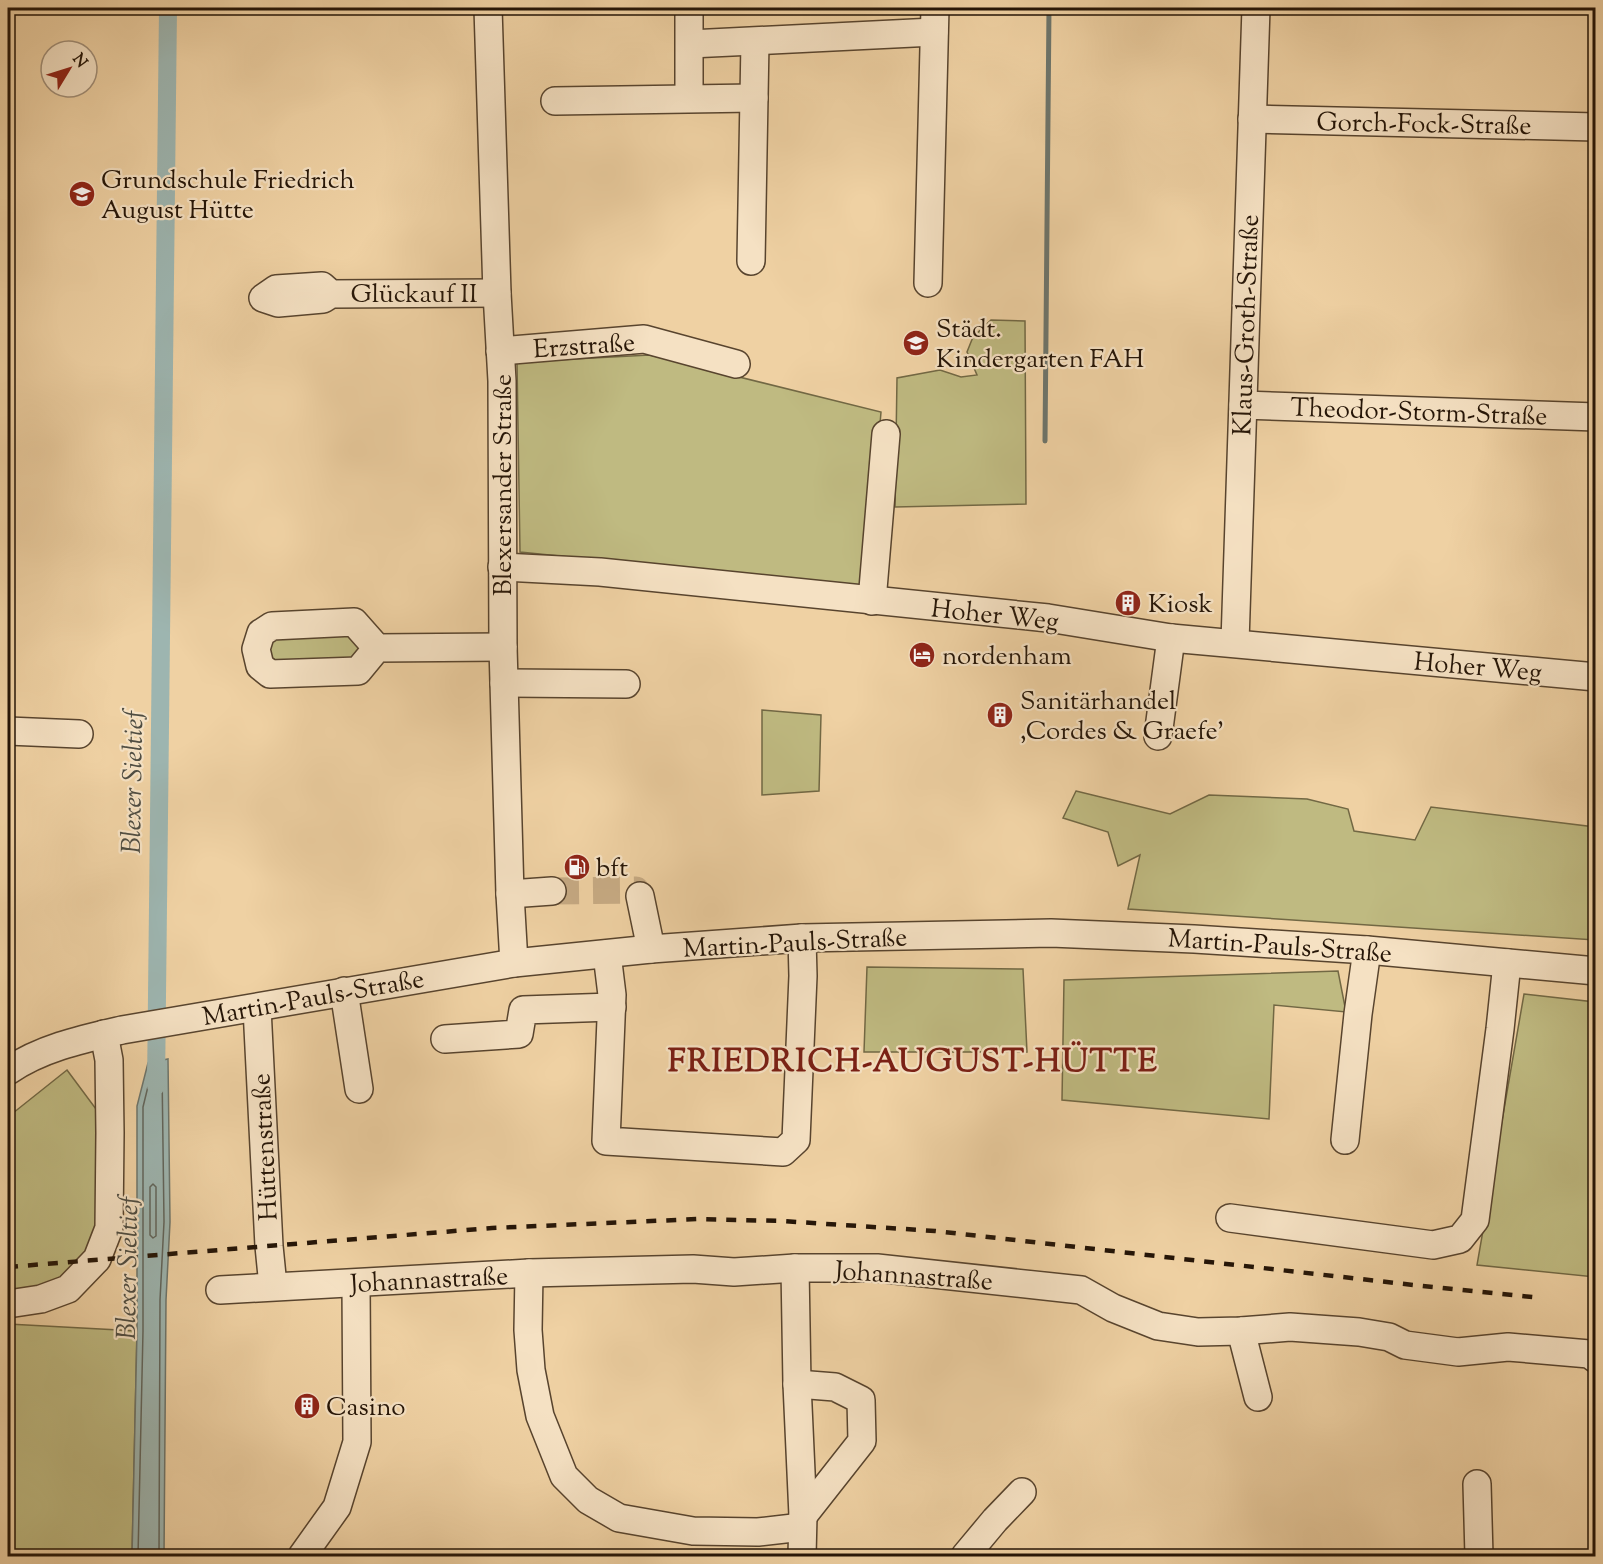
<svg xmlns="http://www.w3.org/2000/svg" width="1603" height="1564" font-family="'Sorts Mill Goudy',serif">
<rect width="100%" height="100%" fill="#efd1a3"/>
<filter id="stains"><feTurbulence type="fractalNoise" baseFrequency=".00333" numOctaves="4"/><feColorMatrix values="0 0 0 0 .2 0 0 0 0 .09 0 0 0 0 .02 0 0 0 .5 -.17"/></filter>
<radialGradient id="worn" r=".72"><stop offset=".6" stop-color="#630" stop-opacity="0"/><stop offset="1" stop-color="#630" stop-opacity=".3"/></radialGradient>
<g fill="#bfba81" stroke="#726844" stroke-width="1.5">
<path d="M991,320L1025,321L1026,504L895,507L897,378L940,370L961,377L977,375L967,352L973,337Z"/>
<path d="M650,355L881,412L866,587L520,552L517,362Z"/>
<path d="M356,632L362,641L356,662L276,666L265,657L267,639Z"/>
<path d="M762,710L821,715L819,791L762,795Z"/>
<path d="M1076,791L1170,814L1209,795L1307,799L1348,809L1354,831L1415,840L1431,807L1595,827V940L1128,909L1140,855L1118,866L1108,832L1063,818Z"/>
<path d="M867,967L1023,969L1027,1052H864Z"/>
<path d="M1338,971L1346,1012L1274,1005L1269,1119L1062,1100L1064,980Z"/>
<path d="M1524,994L1595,1002V1277L1477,1265Z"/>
<path d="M67,1070L96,1109L105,1184L102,1243L57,1286L8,1292V1117Z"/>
<path d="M8,1324L137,1331L132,1556H8Z"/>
</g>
<path fill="#9db5b0" stroke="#6d756c" stroke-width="1.5" d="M168,1059L170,1222L166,1300L164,1556H132L137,1331V1106L148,1063Z"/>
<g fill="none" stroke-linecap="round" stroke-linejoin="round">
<g stroke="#61655c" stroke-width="1.5">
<path d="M153,1184L156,1187V1236L153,1238L150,1235V1187Z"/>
<path d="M138,1556L143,1331V1107L152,1070L159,1067L162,1070L164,1222L160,1300L159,1556"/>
</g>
<path stroke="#6d756c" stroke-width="5" d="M1045,441L1049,8"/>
<path stroke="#9db5b0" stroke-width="18" d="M156,1086L168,8"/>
<path stroke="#c7ab84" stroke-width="27" stroke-dasharray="27 14" stroke-linecap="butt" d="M552,891L636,890L640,896"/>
<defs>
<g id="minor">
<path d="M488,8L497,293L502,381L503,647L510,894L514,963"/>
<path d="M690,44L934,32"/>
<path d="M689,98V8"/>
<path d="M555,101L754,98"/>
<path d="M1252,119L1596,127"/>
<path d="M751,261L755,42"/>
<path d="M928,283L935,8"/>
<path d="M331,294L323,299L278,303L263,298L276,289L322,286L331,294L497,293"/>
<path d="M500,351L644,339L736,364"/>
<path d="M1243,405L1596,417"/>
<path d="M502,567L600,572L1048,618L1171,638L1596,677"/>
<path d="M872,601L886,434"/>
<path d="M1235,642L1256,8"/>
<path d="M377,648L358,671L270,674L260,666L256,649L261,633L272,626L354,622L377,648L503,647"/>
<path d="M504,683L626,684"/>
<path d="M8,731L79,734"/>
<path d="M1158,736L1171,638"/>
<path d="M510,894L552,891"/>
<path d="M640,896L651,949"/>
<path d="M607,954L612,995L606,1141L783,1152L796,1140L803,976L802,938"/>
<path d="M344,991L359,1089"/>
<path d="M257,1008L269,1246L273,1286"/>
<path d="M445,1039L519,1034L523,1010L612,1007"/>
<path d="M8,1071C41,1048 83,1039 122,1030L514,963L651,949L802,938L1051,933L1194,939L1367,950L1596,971"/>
<path d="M1345,1140L1358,1014L1367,950"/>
<path d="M1230,1218L1433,1245L1460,1239L1475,1220L1500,1029L1507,963"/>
<path d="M795,1268L797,1384L803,1516L802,1556"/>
<path d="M529,1273L528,1330L531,1370L540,1416L564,1476L588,1500L619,1518L693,1531L758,1532L802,1527"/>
<path d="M220,1290L529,1273L693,1269L734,1272L795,1268H877L1081,1290L1113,1308L1158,1326L1198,1332L1241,1331L1290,1327L1359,1332L1389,1337L1405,1345L1458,1352L1508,1347L1589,1354L1596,1359"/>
<path d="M8,1304L41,1299L68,1289L97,1259L109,1228L110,1133L109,1060L104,1034"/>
<path d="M1241,1331L1258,1397"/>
<path d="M797,1384L835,1387L861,1400L862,1441L803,1516"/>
<path d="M1477,1484L1479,1556"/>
<path d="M302,1556L337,1507L357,1442L356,1284"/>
<path d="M965,1556L995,1520L1022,1492"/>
</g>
</defs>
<use href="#minor" stroke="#58442e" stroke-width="30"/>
<use href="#minor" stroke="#f5e1c3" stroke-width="27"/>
<path stroke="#251507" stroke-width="4.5" stroke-dasharray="10 10" stroke-linecap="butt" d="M8,1267L492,1228L699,1219L782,1221L935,1231L1422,1286L1542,1298"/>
</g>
<defs>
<symbol id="school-disc" viewBox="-11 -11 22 22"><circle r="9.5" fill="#8f2418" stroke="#f5e1c3"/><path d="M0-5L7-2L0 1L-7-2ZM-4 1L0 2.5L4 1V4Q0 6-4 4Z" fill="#fff"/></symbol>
<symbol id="building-disc" viewBox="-11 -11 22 22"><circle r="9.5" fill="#8f2418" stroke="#f5e1c3"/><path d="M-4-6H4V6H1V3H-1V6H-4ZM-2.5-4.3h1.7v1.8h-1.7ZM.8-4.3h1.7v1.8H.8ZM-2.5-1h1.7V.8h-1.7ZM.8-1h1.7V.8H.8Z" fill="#fff"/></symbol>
<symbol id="hotel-disc" viewBox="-11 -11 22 22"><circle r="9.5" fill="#8f2418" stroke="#f5e1c3"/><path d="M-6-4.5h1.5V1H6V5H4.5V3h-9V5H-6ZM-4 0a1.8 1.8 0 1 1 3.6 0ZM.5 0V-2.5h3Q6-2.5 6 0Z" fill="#fff"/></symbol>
<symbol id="fuel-disc" viewBox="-11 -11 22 22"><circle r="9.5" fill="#8f2418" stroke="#f5e1c3"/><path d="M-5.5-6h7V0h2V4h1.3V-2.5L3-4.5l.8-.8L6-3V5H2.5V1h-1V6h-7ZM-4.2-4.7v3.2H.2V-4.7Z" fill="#fff"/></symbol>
</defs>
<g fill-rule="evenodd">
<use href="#school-disc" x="67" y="179" width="30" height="30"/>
<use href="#school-disc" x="901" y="328" width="30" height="30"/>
<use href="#building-disc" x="1113" y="588" width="30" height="30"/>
<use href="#hotel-disc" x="907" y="640" width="30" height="30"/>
<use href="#building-disc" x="985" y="700" width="30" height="30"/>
<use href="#fuel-disc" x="562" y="852" width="30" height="30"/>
<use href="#building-disc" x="292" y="1391" width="30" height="30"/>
</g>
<g text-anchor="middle" stroke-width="4.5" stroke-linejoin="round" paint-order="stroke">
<g font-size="26" fill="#251507" stroke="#f5e1c3">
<text transform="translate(1424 123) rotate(1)" y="9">Gorch-Fock-Straße</text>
<text x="414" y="302">Glückauf II</text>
<text transform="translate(1245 325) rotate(-88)" y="9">Klaus-Groth-Straße</text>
<text transform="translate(584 345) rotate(-4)" y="9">Erzstraße</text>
<text transform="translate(1419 411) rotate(2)" y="9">Theodor-Storm-Straße</text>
<text transform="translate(502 485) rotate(-90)" y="9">Blexersander Straße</text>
<text transform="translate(995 614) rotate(6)" y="9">Hoher Weg</text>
<text transform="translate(1478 666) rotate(5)" y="9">Hoher Weg</text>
<text transform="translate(795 942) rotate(-3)" y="9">Martin-Pauls-Straße</text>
<text transform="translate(1280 945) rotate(4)" y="9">Martin-Pauls-Straße</text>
<text transform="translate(313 997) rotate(-10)" y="9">Martin-Pauls-Straße</text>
<text transform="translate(264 1147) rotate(-93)" y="9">Hüttenstraße</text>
<text transform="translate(914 1275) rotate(4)" y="9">Johannastraße</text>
<text transform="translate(429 1279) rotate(-3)" y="9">Johannastraße</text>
</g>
<g font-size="26" fill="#251507" stroke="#f5e1c3" text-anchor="start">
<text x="101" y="188">Grundschule Friedrich<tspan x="101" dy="30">August Hütte</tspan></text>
<text x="936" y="337">Städt.<tspan x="936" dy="30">Kindergarten FAH</tspan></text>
<text x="1148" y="612">Kiosk</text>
<text x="942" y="664">nordenham</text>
<text x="1020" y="709">Sanitärhandel<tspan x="1020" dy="30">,Cordes &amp; Graefe'</tspan></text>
<text x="596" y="876">bft</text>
<text x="326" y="1415">Casino</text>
</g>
<g font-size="27" font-style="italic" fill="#4f4d42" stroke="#f5e1c3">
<text transform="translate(132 782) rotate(-89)" y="9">Blexer Sieltief</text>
<text transform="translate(127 1268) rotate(-89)" y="9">Blexer Sieltief</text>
</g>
<g font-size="32" font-weight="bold" letter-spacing="1.5" fill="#7a1f14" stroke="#f5e1c3">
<text x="913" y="1071">FRIEDRICH-AUGUST-HÜTTE</text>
</g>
</g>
<rect width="1603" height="1564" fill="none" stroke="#efd1a3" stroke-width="30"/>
<rect x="9" y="9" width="1585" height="1546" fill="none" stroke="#251507" stroke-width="3"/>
<rect x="15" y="15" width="1573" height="1534" fill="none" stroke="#251507" stroke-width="1.5"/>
<g transform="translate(69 69) rotate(52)"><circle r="28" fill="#f5e1c3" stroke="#a28f78" stroke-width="1.5"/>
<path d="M0-4.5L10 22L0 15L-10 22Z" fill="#8f2418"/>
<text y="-9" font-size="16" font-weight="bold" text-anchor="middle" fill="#251507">N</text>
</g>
<rect width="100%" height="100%" filter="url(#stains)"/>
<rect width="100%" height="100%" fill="url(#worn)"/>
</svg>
